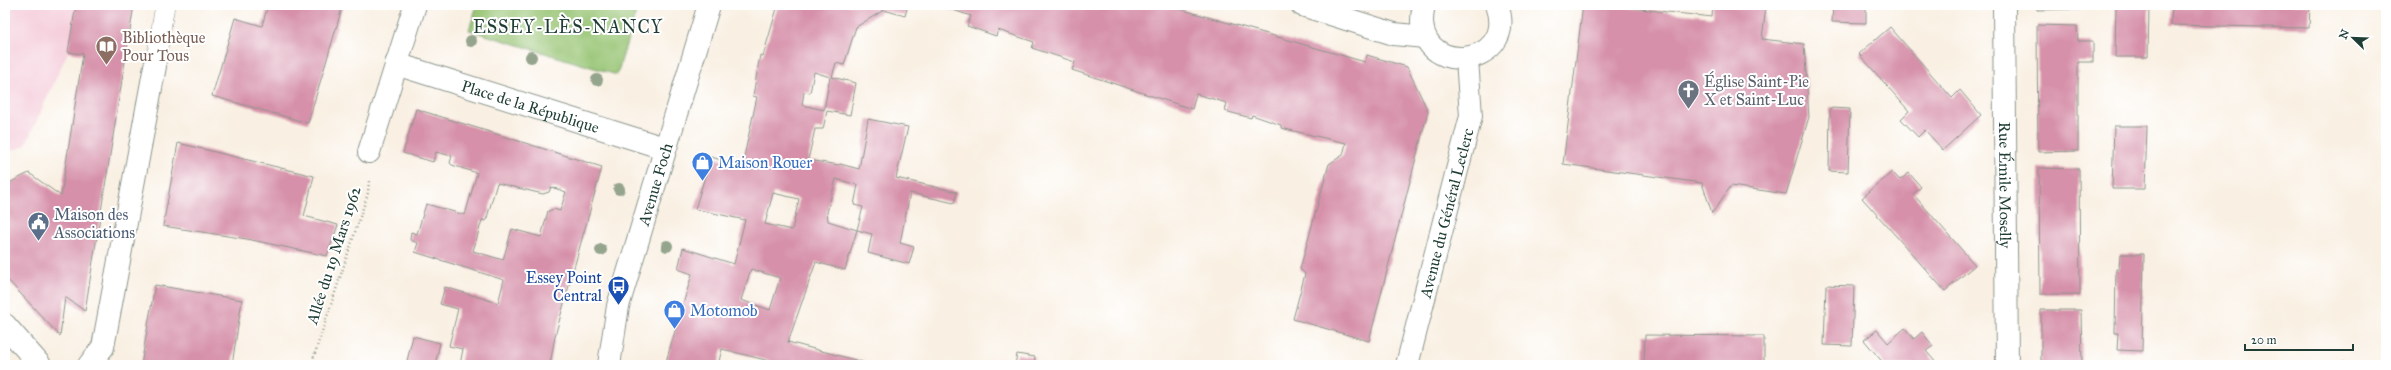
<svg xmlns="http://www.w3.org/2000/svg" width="2391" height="370" font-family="'IM FELL Great Primer',serif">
<rect width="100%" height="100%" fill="#fff"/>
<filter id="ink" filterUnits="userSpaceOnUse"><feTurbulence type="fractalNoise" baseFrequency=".025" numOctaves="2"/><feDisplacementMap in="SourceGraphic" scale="8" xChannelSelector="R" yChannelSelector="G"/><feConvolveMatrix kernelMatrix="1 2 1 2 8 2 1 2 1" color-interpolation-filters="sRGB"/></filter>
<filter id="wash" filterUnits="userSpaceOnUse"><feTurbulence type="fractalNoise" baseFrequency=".012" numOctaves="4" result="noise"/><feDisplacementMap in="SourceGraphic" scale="16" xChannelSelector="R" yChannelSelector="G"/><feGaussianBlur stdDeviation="0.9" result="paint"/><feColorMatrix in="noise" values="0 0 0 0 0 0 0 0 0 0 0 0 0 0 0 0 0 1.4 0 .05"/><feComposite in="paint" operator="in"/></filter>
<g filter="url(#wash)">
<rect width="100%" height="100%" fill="#f9f0e3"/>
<path fill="#f5cfdc" d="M5,5H134L124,61L68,52L25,146L5,153Z"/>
<path fill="#95c371" stroke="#5a8052" d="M477,5H638L617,75L469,30Z"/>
<g id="blocks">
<g fill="#d690a9" fill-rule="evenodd">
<path d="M76,5H134L85,311L65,297L60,336L5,277V185L29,173L61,196L83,54L68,52Z"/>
<path d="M268,5H343L308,123L212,96L235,18L262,26Z"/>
<path d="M778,5H908L905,16L884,10L856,27L844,65L836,63L832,77L856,83L850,115L827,111L823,129H815L808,160L839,165L840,164L859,169L868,119L908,127L896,178L957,192L954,203L910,193L900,243L914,247L909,264L868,253L872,234L857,230L845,270L816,262L788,342L874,365H785L722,349L718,365H665L692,274L678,269L683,248L734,264L745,220L695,209L711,157L742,166L757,97L753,96L760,55L763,56ZM814,72L830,77L824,110L802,105L804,92L810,93ZM836,179L858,185L854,205L863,207L857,230L828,221L827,212ZM773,193L799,199L792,230L765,224ZM751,269L780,278L770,310L741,300Z"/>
<path d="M938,5H1166L1365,62L1367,55L1407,67L1428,111L1369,341L1293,319L1305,274L1300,269L1329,164L1343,155L1346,143L1281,128V125L1252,115L1251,118L1225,111L1227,103L1196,94L1192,109L1072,70L1075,62L1032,48L1034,42L998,30L996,36L967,26L971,16Z"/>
<path d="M1583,5H1604L1712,17L1713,5H1766L1762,39L1804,44L1809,117L1786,194L1731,186L1712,213L1702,183L1563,164Z"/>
<path d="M1833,5H1866V23L1832,22Z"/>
<path d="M2037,5H2094L2095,6L2077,9L2037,10Z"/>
<path d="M2116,5H2149L2148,57H2115Z"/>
<path d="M2172,5H2310L2309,28L2171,25Z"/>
<path d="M2037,25L2077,26L2078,41H2093V62H2078V151L2038,152Z"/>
<path d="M1890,27L1952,98L1960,90L1981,115L1943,150L1925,130L1918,137L1901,119L1909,111L1859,54Z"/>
<path d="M1830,108L1850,109L1848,172L1829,171Z"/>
<path d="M416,109L602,167L555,336L550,365H460L463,349L449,346L458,309L440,304L445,287L498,303L504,280L415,252L418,243L410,240L411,232L417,234L426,204L465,215L477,173L452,165L450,163L452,156L436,152L433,162L403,153ZM497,183L543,194L549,192L551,187L566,192L560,211L554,209L548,211L541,237L512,229L503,260L473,251L482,220L486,221Z"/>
<path d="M2114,126H2147L2145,189H2112Z"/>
<path d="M178,143L314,176L304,216L338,225L327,256L247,239L163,226Z"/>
<path d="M2039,168L2079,169L2080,294H2040Z"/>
<path d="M1892,172L1900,180L1909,173L1921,187L1913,194L1975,265L1945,291L1862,198Z"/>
<path d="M2120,254H2144L2142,351L2117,350L2118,333H2115L2116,269H2119Z"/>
<path d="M155,285L242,300L232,365H141Z"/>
<path d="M1826,285L1854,286L1852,346L1824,345Z"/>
<path d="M2041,310H2081L2082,365H2041Z"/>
<path d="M1905,328L1914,339L1922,332L1933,346L1926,351L1938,365H1885L1864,340L1877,330L1888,343Z"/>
<path d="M1645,335L1764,336V362H1774V365L1644,364Z"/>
<path d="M413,336L440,343L435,365H406Z"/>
<path d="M1017,354L1035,357L1034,365H1015Z"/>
<path d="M2345,362V365H2305V364Z"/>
</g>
</g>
</g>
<g filter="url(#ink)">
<use href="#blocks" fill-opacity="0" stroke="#8c968c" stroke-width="1"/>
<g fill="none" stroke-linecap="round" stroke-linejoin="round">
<defs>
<path id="service" d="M155,66L165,5"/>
<g id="minor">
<path d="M1302,5L1394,34L1425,37"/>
<path d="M1424,5C1406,80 1521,71 1497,5"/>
<path id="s1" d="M2004,5L2007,365"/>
<path id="s2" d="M396,64L664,148"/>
<path d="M369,152L415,5"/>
<path d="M5,325L40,365"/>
<path d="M89,365L103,347L155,66"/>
<path id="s3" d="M1407,365L1471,116L1467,59"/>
</g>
<g id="tertiary">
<path id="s4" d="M609,365L618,306L709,5"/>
</g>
</defs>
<use href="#service" stroke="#8c968c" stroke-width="20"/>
<use href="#minor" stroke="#8c968c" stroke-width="24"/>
<use href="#tertiary" stroke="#8c968c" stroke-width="24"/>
<path stroke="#8c968c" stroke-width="2.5" stroke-dasharray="1 3" stroke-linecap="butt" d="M311,365L368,193L369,181"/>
<use href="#service" stroke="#fff" stroke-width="19"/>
<use href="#minor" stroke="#fff" stroke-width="22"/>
<use href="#tertiary" stroke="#fff" stroke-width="22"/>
</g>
<g fill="#94a48d">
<circle cx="471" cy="41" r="6"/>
<circle cx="531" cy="57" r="6"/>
<circle cx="597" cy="80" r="6"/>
<circle cx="619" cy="189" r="6"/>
<circle cx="667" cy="246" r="6"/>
<circle cx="601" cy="250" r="6"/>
</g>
</g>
<defs>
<symbol id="library-pin" viewBox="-11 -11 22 30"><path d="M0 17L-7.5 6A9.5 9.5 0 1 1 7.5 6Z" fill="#8d6e63" stroke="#fff"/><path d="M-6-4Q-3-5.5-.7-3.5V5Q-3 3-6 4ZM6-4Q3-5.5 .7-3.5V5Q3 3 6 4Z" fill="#fff"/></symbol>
<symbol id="church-pin" viewBox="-11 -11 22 30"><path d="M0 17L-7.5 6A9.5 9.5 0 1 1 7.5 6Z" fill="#6b7280" stroke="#fff"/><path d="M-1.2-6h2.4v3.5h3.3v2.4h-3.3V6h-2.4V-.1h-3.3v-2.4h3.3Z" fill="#fff"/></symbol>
<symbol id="shop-pin" viewBox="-11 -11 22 30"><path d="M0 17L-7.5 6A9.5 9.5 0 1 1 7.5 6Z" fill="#3f7fe0" stroke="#fff"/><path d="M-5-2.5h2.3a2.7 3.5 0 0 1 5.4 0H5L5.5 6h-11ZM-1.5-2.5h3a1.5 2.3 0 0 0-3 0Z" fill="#fff"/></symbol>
<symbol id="civic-pin" viewBox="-11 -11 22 30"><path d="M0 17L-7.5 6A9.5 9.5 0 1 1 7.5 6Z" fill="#5c6f8a" stroke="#fff"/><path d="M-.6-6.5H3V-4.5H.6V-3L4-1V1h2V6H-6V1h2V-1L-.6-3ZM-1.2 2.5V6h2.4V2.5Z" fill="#fff"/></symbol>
<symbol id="bus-pin" viewBox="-11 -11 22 30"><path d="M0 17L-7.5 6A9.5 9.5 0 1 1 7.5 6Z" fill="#1a4fb4" stroke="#fff"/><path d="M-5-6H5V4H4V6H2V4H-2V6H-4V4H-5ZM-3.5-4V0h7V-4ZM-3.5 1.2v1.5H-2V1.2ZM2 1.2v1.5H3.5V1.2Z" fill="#fff"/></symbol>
</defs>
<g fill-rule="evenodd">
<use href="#library-pin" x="94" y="34" width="25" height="34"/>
<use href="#church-pin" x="1676" y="78" width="25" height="34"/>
<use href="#shop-pin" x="690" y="150" width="25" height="34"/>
<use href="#civic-pin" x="26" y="210" width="25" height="34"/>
<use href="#bus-pin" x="606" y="274" width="25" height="34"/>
<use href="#shop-pin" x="662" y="298" width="25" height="34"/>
</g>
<g text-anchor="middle" stroke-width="4" stroke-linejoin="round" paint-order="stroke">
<g font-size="16" fill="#785e54" stroke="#fff" text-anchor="start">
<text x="122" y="43">Bibliothèque<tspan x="122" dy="18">Pour Tous</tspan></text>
</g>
<g font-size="16" fill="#5b616d" stroke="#fff" text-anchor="start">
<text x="1704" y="87">Église Saint-Pie<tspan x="1704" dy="18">X et Saint-Luc</tspan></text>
</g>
<g font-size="16" fill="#1f3d34" stroke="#fff">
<text dy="6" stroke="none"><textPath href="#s2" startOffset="141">Place de la République</textPath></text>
<text dy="6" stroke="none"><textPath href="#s4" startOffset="187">Avenue Foch</textPath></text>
<text dy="6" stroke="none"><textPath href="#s1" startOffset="180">Rue Émile Moselly</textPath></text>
<text dy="6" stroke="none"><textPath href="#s3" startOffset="157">Avenue du Général Leclerc</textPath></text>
<text transform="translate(333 255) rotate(-72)" y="6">Allée du 19 Mars 1962</text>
</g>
<g font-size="16" fill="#366cbe" stroke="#fff" text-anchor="start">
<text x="718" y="168">Maison Rouer</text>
<text x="690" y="316">Motomob</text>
</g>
<g font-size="16" fill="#4e5e75" stroke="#fff" text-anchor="start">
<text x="54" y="220">Maison des<tspan x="54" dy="18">Associations</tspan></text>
</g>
<g font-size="16" fill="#164399" stroke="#fff" text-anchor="end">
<text x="602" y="283">Essey Point<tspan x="602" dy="18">Central</tspan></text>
</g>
<g font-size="18" letter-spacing="1" fill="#1f3d34" stroke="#fff">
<text x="568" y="33">ESSEY-LÈS-NANCY</text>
</g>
</g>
<rect width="2391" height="370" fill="none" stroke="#fff" stroke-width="20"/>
<g transform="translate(2353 38) rotate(293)" stroke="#ffffff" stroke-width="3" paint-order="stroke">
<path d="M0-3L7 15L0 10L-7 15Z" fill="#1f3d34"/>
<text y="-6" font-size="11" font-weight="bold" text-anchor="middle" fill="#1f3d34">N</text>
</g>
<path d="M2245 344v6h108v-6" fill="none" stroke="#1f3d34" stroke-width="2"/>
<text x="2251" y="344" font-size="12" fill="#1f3d34" stroke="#ffffff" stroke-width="3" paint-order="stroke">20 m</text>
</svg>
